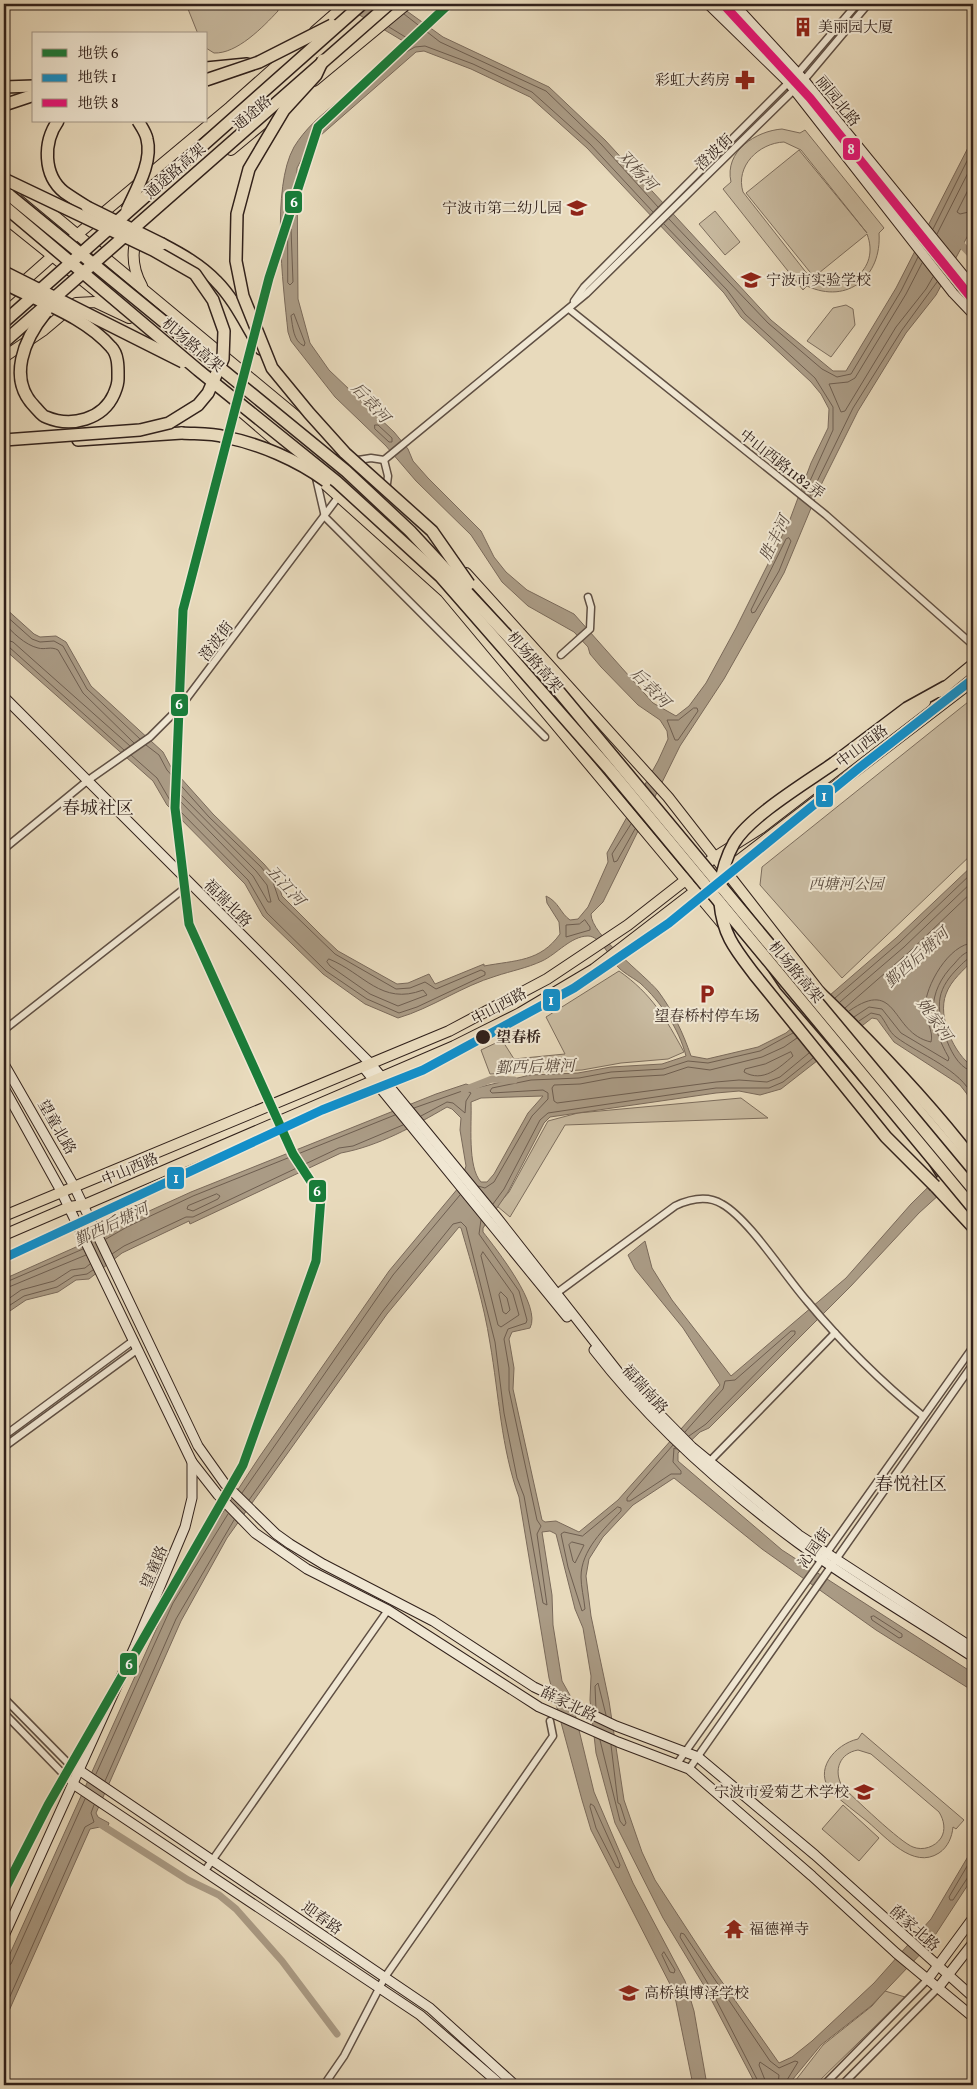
<svg xmlns="http://www.w3.org/2000/svg" width="977" height="2089" font-family="Vollkorn,'Noto Serif SC',serif">
<rect width="100%" height="100%" fill="#e8dabc"/>
<filter id="stains"><feTurbulence type="fractalNoise" baseFrequency=".004" numOctaves="4"/><feColorMatrix values="0 0 0 0 .2 0 0 0 0 .09 0 0 0 0 .02 0 0 0 .5 -.17"/></filter>
<radialGradient id="worn" r=".72"><stop offset=".6" stop-color="#630" stop-opacity="0"/><stop offset="1" stop-color="#630" stop-opacity=".3"/></radialGradient>
<g fill="#c9bba1" stroke="#7d6e5e" fill-rule="evenodd">
<path d="M186,4H278V11C263,27 237,54 214,53L206,48V34H198Z"/>
<path d="M782,129L800,133L805,130L884,228L879,233C882,276 848,305 807,286L803,290L723,189L731,182C724,151 756,131 782,129ZM784,142L801,150L867,233L799,150L746,193L814,277L867,234C881,270 844,296 812,280L743,192C735,166 759,143 784,142Z"/>
<path d="M715,211L740,242L725,255L699,224Z"/>
<path d="M846,305L853,309L855,325L831,357L807,341L833,308Z"/>
<path d="M973,698V853L842,978L760,885L762,867Z"/>
<path d="M619,971C652,994 666,1019 684,1052L668,1059L621,1063L582,1070L490,1074L481,1050L502,1040L514,1059L565,1054L546,1017Z"/>
<path d="M741,1098L768,1118L565,1125L510,1217L497,1206L509,1192L548,1121L578,1113Z"/>
<path d="M862,1733L964,1820L956,1829L953,1827C952,1837 948,1847 939,1853C913,1870 886,1837 868,1822C856,1812 843,1803 832,1792C812,1771 835,1744 858,1739ZM858,1750L871,1754L939,1812C944,1820 946,1830 941,1838C935,1847 923,1851 913,1847C901,1843 853,1797 842,1786C833,1770 840,1753 858,1750Z"/>
<path d="M843,1805L879,1838L859,1861L822,1829Z"/>
<path d="M885,1991L905,1997L815,2085H792L823,2045L872,2006Z"/>
</g>
<path fill="#aa9b85" stroke="#7a6a5b" fill-rule="evenodd" d="M341,4H397L443,37L549,87L605,140L771,320L833,371H846L896,288L973,138V226L936,295L906,333L858,411L819,489L784,573L724,679L680,746L603,902L591,914C591,935 645,975 658,991C673,1011 683,1033 691,1056L707,1059L758,1047L786,1033L896,938L973,865V960C964,970 951,980 946,994C937,1017 954,1054 973,1067V1114L967,1094L960,1085L894,1042L877,1019L872,1018L781,1089L760,1095L739,1091L716,1093L550,1117L544,1123L508,1192L483,1228V1232C496,1249 542,1306 530,1328L512,1332L509,1339L514,1368L513,1389L542,1520L545,1522L556,1521L579,1532L618,1500L720,1385L683,1328L635,1269L628,1255L645,1241L652,1268L672,1300L731,1376L846,1278L911,1204L973,1143V1164L919,1213L851,1286L709,1428L700,1432L678,1453V1461L782,1550L973,1673V1691L876,1630L762,1549L674,1478L633,1505L603,1537L589,1559L586,1576L591,1616L609,1701L624,1800L642,1852L655,1880L713,1969L779,2063L792,2057L812,2041L874,1983L931,1919L973,1848V1877L928,1946L871,2006L821,2045L788,2085H756L703,1984L663,1918L615,1823L596,1753L590,1700L591,1676L583,1628L575,1609L556,1534L550,1531L542,1532L552,1595L553,1625L562,1681L571,1697L594,1792L633,1883L685,1981L694,2011L707,2085H693L674,1992L591,1830L582,1800L549,1678L519,1497C501,1448 499,1395 490,1343C484,1304 472,1266 461,1228L459,1227L387,1314L227,1538L181,1621L96,1813L98,1817L109,1823L106,1831L100,1827L90,1829L4,2022V1967L169,1601L187,1567L260,1456L329,1357L389,1271L459,1187L466,1166L460,1130L461,1118L452,1109L447,1107C414,1126 379,1146 341,1153L190,1224L189,1221L122,1253L89,1279L76,1280L58,1292L26,1300L4,1315V1279L112,1231L125,1222L191,1192L436,1094L466,1084L476,1088L530,1075L578,1073L611,1067L662,1064L686,1056C679,1029 661,1002 640,983C632,977 623,973 616,965C610,957 600,936 588,936C571,936 557,954 542,961C527,968 511,971 496,976C462,986 432,1008 398,1018L365,1004L323,974L263,916L245,884L167,805L153,781L4,649V607L34,634L40,637L56,636L66,642L91,686L163,752L171,767L213,814L264,864L277,879L282,896L321,935L338,951L397,984L408,983L429,974L435,984L484,964V966C516,960 540,962 560,934L559,922L547,903L546,896C559,902 560,913 570,920L578,919L588,907L608,862L607,853L658,761L668,739L667,731L660,720L638,705L601,667L590,654L588,647L574,632L528,606L502,582L471,535L416,481L386,446L335,397L291,341L288,332C283,285 271,188 294,147C305,129 320,116 336,103C353,88 394,60 403,41ZM424,51L471,69L530,97L587,148L724,293L741,317L811,382L821,394L829,409L828,428L811,463L789,522L736,628L706,683L689,706L676,716L653,703L574,614L527,590L506,572L494,557L481,531L428,478L413,461L408,449L394,432L329,370L310,343L298,299L297,168L307,149L321,135L416,52ZM543,1096L528,1113L494,1174L487,1182H481C467,1167 472,1123 471,1102L481,1098Z"/>
<g fill="none" stroke-linecap="round" stroke-linejoin="round">
<g stroke="#6e5e50" stroke-width="1">
<path d="M404,14L440,42L546,91L601,144L658,207"/>
<path d="M389,27L407,38L406,52L415,47L425,46L473,64L532,92L590,144L653,212"/>
<path d="M973,180L957,212L960,214L973,211"/>
<path d="M669,219L768,323L822,369L837,377L851,374L901,291L918,257"/>
<path d="M664,224L727,290L745,314L815,378L833,407V430L805,492"/>
<path d="M288,227L291,229L293,282L290,285L288,283Z"/>
<path d="M933,229L973,149"/>
<path d="M937,234L973,163"/>
<path d="M922,263L906,294L855,378L848,382L829,384L841,412L845,411L896,327L926,289L933,277"/>
<path d="M294,314L305,343L304,346C293,341 293,327 291,316Z"/>
<path d="M375,425H378L392,438V442H389L375,429Z"/>
<path d="M810,496L853,408L902,330L937,282"/>
<path d="M789,538L791,541L779,571L755,612L752,613L751,610L786,539Z"/>
<path d="M4,614L32,639L40,642L54,641L63,646L87,689L140,739"/>
<path d="M4,623C12,632 25,645 38,648C45,650 51,646 58,650L83,693L134,743"/>
<path d="M4,639L13,642L130,746"/>
<path d="M4,646L9,647L124,750"/>
<path d="M694,708H697L698,711L678,740H675L667,720H678Z"/>
<path d="M131,755L157,778L171,802L248,880L267,913L326,971L367,999L399,1013L417,1007L485,975V972L481,970L436,989L425,982L410,988L396,989L335,954L279,900L273,882L261,867L209,817L167,770L159,755L146,745"/>
<path d="M174,788L256,871L267,885L271,902H268L253,876L177,798L172,791Z"/>
<path d="M631,824L612,854L614,862L617,861L635,829"/>
<path d="M585,920L590,927V930L566,937V925L579,924Z"/>
<path d="M973,957C967,958 963,963 958,968C950,976 942,986 940,998C936,1016 951,1069 973,1071"/>
<path d="M329,959C364,973 381,1006 423,990L427,995L398,1006L370,994L330,966L327,962Z"/>
<path d="M835,998L900,942L973,872"/>
<path d="M840,1002L904,947L973,881"/>
<path d="M845,1008L909,952L973,891"/>
<path d="M849,1011C899,976 890,1033 931,1042C934,1032 925,1019 925,1008C925,986 949,944 973,943"/>
<path d="M854,1017L869,1007L882,1009L901,1033L948,1061L949,1058C929,1023 925,993 955,963C960,957 965,951 973,951"/>
<path d="M859,1021L871,1013L880,1015C886,1022 889,1032 896,1037C920,1055 961,1069 973,1097"/>
<path d="M797,1038L784,1047L762,1057L710,1070L688,1067L664,1075L612,1078L580,1084L554,1085L552,1088L554,1101L557,1103L716,1082L739,1080L767,1082L780,1077L809,1053"/>
<path d="M791,1052L793,1056C779,1068 763,1083 744,1072L745,1069L765,1064Z"/>
<path d="M414,1108L465,1090L471,1093L466,1101L465,1113L453,1103L447,1102L421,1116"/>
<path d="M478,1186L485,1188L494,1182L532,1116L548,1099V1093L543,1090L492,1093L490,1091L492,1088L531,1080L579,1078L611,1072L663,1069L688,1061L708,1063L760,1051L793,1033"/>
<path d="M217,1194L220,1196L218,1199L193,1211L187,1209L188,1206Z"/>
<path d="M493,1204L504,1189L540,1120L548,1113L716,1088H769L783,1082L813,1058"/>
<path d="M106,1239L127,1227L193,1196L395,1115"/>
<path d="M483,1252L513,1294L519,1315L501,1327L498,1325L481,1256Z"/>
<path d="M112,1254L124,1246L186,1217H193L339,1148L353,1146L403,1125"/>
<path d="M4,1283L83,1249"/>
<path d="M4,1289L86,1255"/>
<path d="M501,1292L507,1298L510,1310L506,1314L503,1312L499,1295Z"/>
<path d="M4,1302L21,1290L54,1281L71,1270L85,1268L90,1264"/>
<path d="M4,1309L24,1296L57,1287L74,1276L87,1274L93,1270"/>
<path d="M685,1432L723,1389L725,1381L735,1380L791,1331H795V1334L706,1424L689,1436"/>
<path d="M673,1445L627,1498V1501H630L671,1474H681V1471L673,1462L674,1448L676,1449"/>
<path d="M242,1493L393,1275L460,1195"/>
<path d="M249,1500L383,1311L453,1224L461,1222L466,1227L495,1342L504,1413L517,1478L524,1496L543,1603L547,1605L537,1534L541,1526L537,1520L509,1390V1368L504,1339L508,1329L526,1323L527,1320L519,1291L479,1234L481,1220"/>
<path d="M618,1507L621,1508V1511C604,1529 581,1550 581,1577C581,1587 584,1598 585,1609L582,1611L568,1567L561,1534L564,1532L582,1536Z"/>
<path d="M572,1542L584,1545L575,1563L573,1561L569,1545Z"/>
<path d="M874,1616L902,1634V1637L899,1638L872,1620L871,1617Z"/>
<path d="M596,1710L595,1686L598,1683L606,1715"/>
<path d="M600,1740L620,1821L624,1826L626,1823L620,1804L618,1803L611,1745"/>
<path d="M96,1774L173,1603L228,1514"/>
<path d="M105,1781L176,1619L234,1520"/>
<path d="M591,1804L594,1806L617,1857L620,1865L619,1868L616,1867L596,1828L590,1807Z"/>
<path d="M973,1856L949,1897L950,1900H953L968,1877L973,1876"/>
<path d="M664,1952L675,1970L674,1973L670,1972L662,1955Z"/>
<path d="M4,1967L11,1964L85,1799"/>
<path d="M4,2010L85,1827L94,1822L91,1813L94,1805"/>
<path d="M760,2085L707,1982L680,1937L681,1933L684,1934L770,2061L779,2068L795,2061L798,2062L784,2085"/>
<path d="M767,2085L759,2065L760,2062L779,2075L778,2085"/>
</g>
<g stroke="#aa9b85" stroke-width="7">
<path d="M956,239L973,257"/>
<path d="M464,1090L492,1079L514,1080"/>
<path d="M100,1824L188,1880L219,1895L236,1909L282,1961L337,2034"/>
</g>
<defs>
<g id="street">
<path d="M574,301L584,287L798,73L857,4"/>
<path d="M569,309L826,515L973,645"/>
<path d="M384,460L388,476L386,491"/>
<path d="M352,461L371,458L384,460L586,294L804,80L868,4"/>
<path d="M316,478L325,517L545,737"/>
<path d="M561,655L590,629L591,607L588,597"/>
<path d="M4,849L87,781L150,737L181,706L339,496"/>
<path d="M4,1030L190,884"/>
<path d="M554,1295L675,1206C690,1199 707,1195 722,1204C749,1219 785,1276 807,1301C842,1343 881,1382 923,1416"/>
<path d="M4,1436L134,1340"/>
<path d="M4,1447L138,1349"/>
<path d="M709,1462L835,1333"/>
<path d="M4,1698L68,1763L79,1770"/>
<path d="M4,1713L73,1784"/>
<path d="M676,1765L973,1347"/>
<path d="M689,1769L973,1364"/>
<path d="M204,1872L388,1610"/>
<path d="M324,2085L344,2056L385,1977L553,1736L550,1721"/>
<path d="M824,2085L928,1979"/>
<path d="M842,2085L938,1988"/>
</g>
<g id="secondary">
<path d="M708,4L788,82L953,293L973,314"/>
<path d="M734,4L804,80L973,287"/>
<path d="M4,697L371,1064L495,1215L619,1373L692,1447L799,1535L973,1648"/>
<path d="M4,1064L74,1186L198,1446L225,1484L276,1534L290,1544L323,1564L433,1621L534,1687L616,1726L698,1757L815,1855L973,1997"/>
<path d="M363,1067L567,1317"/>
<path d="M4,1088L61,1191L192,1462V1498L185,1527L135,1646L4,1936"/>
<path d="M594,1350C652,1425 722,1487 798,1543C854,1584 915,1619 973,1657"/>
<path d="M192,1462L218,1495L255,1533L307,1569L388,1610L539,1707L618,1742L689,1769L812,1876L896,1953L973,2017"/>
<path d="M79,1770L430,2008L515,2085"/>
<path d="M73,1784L420,2015L501,2085"/>
<path d="M928,1979L973,1918"/>
<path d="M938,1988L973,1943"/>
</g>
<g id="primary">
<path d="M315,31L346,4"/>
<path d="M314,81L407,4"/>
<path d="M231,150L285,105"/>
<path d="M26,192L336,449"/>
<path d="M4,217L112,304"/>
<path d="M137,235C131,253 133,270 142,286"/>
<path d="M72,239L230,107L302,43"/>
<path d="M4,299L57,252"/>
<path d="M4,357L44,330L76,303L95,302L129,318"/>
<path d="M237,408L300,462"/>
<path d="M318,478L445,592L761,970"/>
<path d="M466,573L668,797L824,997"/>
<path d="M939,692L973,664"/>
<path d="M722,873L973,681"/>
<path d="M849,1028L973,1174"/>
<path d="M864,1088L895,1122"/>
<path d="M942,1179L973,1219"/>
<path d="M4,1216L449,1031L547,979L628,925L715,857L761,828L925,702"/>
<path d="M4,1235L69,1207L84,1205L454,1046L520,1013L594,969L699,888"/>
</g>
<g id="highway">
<path d="M206,68L247,64"/>
<path d="M4,87L34,86"/>
<path d="M4,105L34,95"/>
<path d="M58,121C43,142 43,175 64,192C71,197 79,202 87,207"/>
<path d="M162,244C181,254 201,265 216,281C235,300 247,327 261,349"/>
<path d="M78,440L182,433"/>
<path d="M834,763L907,708L945,687"/>
<path d="M757,965L775,992L917,1157L935,1186L973,1227"/>
<path d="M819,992C874,1045 927,1100 973,1160"/>
</g>
</defs>
<use href="#street" stroke="#5f4f43" stroke-width="9"/>
<use href="#secondary" stroke="#31211b" stroke-width="11"/>
<use href="#primary" stroke="#31211b" stroke-width="12"/>
<use href="#highway" stroke="#31211b" stroke-width="14"/>
<use href="#street" stroke="#f0e7d3" stroke-width="6"/>
<use href="#secondary" stroke="#f0e7d3" stroke-width="9"/>
<use href="#primary" stroke="#e8dabc" stroke-width="10"/>
<use href="#highway" stroke="#e8dabc" stroke-width="11"/>
<defs>
<g id="highway-bridge">
<path d="M323,60L316,75L284,110L249,169L237,214L236,261L243,296L272,368L309,413L345,453L432,531L469,584"/>
<path d="M206,80L259,62L332,25"/>
<path d="M4,179L153,250L195,274L213,300L224,331L223,359L208,393L198,405L169,423L140,430L4,440"/>
<path d="M9,195L346,471L410,531L556,688L973,1189"/>
<path d="M4,206L198,370L337,482L440,576L610,770L973,1208"/>
<path d="M87,207L162,244"/>
<path d="M127,210C136,190 153,162 147,139C146,133 141,126 138,121"/>
<path d="M4,272L183,362"/>
<path d="M4,283C39,302 84,316 111,347C119,355 118,369 118,379C118,385 116,389 114,394C103,419 72,428 46,417C42,416 38,410 35,407C7,379 24,339 46,312"/>
<path d="M4,322L362,4"/>
<path d="M4,342L389,4"/>
<path d="M182,433C196,434 212,433 225,437C260,444 297,460 326,481"/>
<path d="M720,887C722,872 726,857 734,843C750,816 807,782 834,763"/>
<path d="M720,903C723,935 735,949 754,974L886,1137L935,1186"/>
</g>
</defs>
<use href="#highway-bridge" stroke="#31211b" stroke-width="14" stroke-linecap="butt"/>
<use href="#highway-bridge" stroke="#e8dabc" stroke-width="11"/>
<defs>
<path id="metro-1" d="M4,1891L48,1805L243,1465L316,1261L321,1197L293,1154L189,924L175,808L183,610L269,278L318,127L449,4"/>
<path id="metro-2" d="M4,1258L322,1110L423,1070L574,988L669,923L859,768L973,679"/>
<path id="metro-3" d="M723,4L810,98L973,300"/>
</defs>
<use href="#metro-1" stroke="#f0e7d3" stroke-width="12"/>
<use href="#metro-2" stroke="#f0e7d3" stroke-width="12"/>
<use href="#metro-3" stroke="#f0e7d3" stroke-width="12"/>
<use href="#metro-1" stroke="#197c39" stroke-width="9"/>
<use href="#metro-2" stroke="#138fc9" stroke-width="9"/>
<use href="#metro-3" stroke="#e61477" stroke-width="9"/>
</g>
<defs>
<symbol id="building-bare" viewBox="-9 -9 18 18"><path d="M-4-6H4V6H1V3H-1V6H-4ZM-2.5-4.3h1.7v1.8h-1.7ZM.8-4.3h1.7v1.8H.8ZM-2.5-1h1.7V.8h-1.7ZM.8-1h1.7V.8H.8Z" fill="#8f2418" stroke="#f0e7d3" stroke-width="2.5" paint-order="stroke"/></symbol>
<symbol id="pharmacy-bare" viewBox="-9 -9 18 18"><path d="M-2-6h4v4h4v4h-4v4h-4v-4h-4v-4h4Z" fill="#8f2418" stroke="#f0e7d3" stroke-width="2.5" paint-order="stroke"/></symbol>
<symbol id="school-bare" viewBox="-9 -9 18 18"><path d="M0-5L7-2L0 1L-7-2ZM-4 1L0 2.5L4 1V4Q0 6-4 4Z" fill="#8f2418" stroke="#f0e7d3" stroke-width="2.5" paint-order="stroke"/></symbol>
<symbol id="parking-bare" viewBox="-9 -9 18 18"><path d="M-3.5-5.5H1a3.5 3.5 0 0 1 0 7H-1V5.5H-3.5ZM-1-3.4V-.6H.8a1.4 1.4 0 0 0 0-2.8Z" fill="#8f2418" stroke="#f0e7d3" stroke-width="2.5" paint-order="stroke"/></symbol>
<symbol id="temple-bare" viewBox="-9 -9 18 18"><path d="M0-6L5-2H3V0L6.5 2.5H4V6H1.5V3h-3V6H-4V2.5H-6.5L-3 0V-2H-5Z" fill="#8f2418" stroke="#f0e7d3" stroke-width="2.5" paint-order="stroke"/></symbol>
</defs>
<g fill-rule="evenodd">
<use href="#building-bare" x="789" y="13" width="28" height="28"/>
<use href="#pharmacy-bare" x="731" y="66" width="28" height="28"/>
<use href="#school-bare" x="563" y="194" width="28" height="28"/>
<use href="#school-bare" x="737" y="266" width="28" height="28"/>
<use href="#parking-bare" x="693" y="980" width="28" height="28"/>
<use href="#school-bare" x="850" y="1778" width="28" height="28"/>
<use href="#temple-bare" x="720" y="1915" width="28" height="28"/>
<use href="#school-bare" x="615" y="1979" width="28" height="28"/>
</g>
<circle fill="#31211b" stroke="#f0e7d3" stroke-width="2" cx="483" cy="1037" r="8"/>
<g text-anchor="middle" stroke-width="4" stroke-linejoin="round" paint-order="stroke">
<g font-size="15" fill="#31211b" stroke="#f0e7d3" text-anchor="start">
<text x="818" y="32">美丽园大厦</text>
<text x="730" y="85" text-anchor="end">彩虹大药房</text>
<text x="562" y="213" text-anchor="end">宁波市第二幼儿园</text>
<text x="766" y="285">宁波市实验学校</text>
<text x="707" y="1021" text-anchor="middle">望春桥村停车场</text>
<text x="849" y="1797" text-anchor="end">宁波市爱菊艺术学校</text>
<text x="749" y="1934">福德禅寺</text>
<text x="644" y="1998">高桥镇博泽学校</text>
</g>
<g font-size="15" fill="#31211b" stroke="#f0e7d3">
<text transform="translate(838 101) rotate(51)" y="5">丽园北路</text>
<text transform="translate(252 113) rotate(-40)" y="5">通途路</text>
<text transform="translate(714 152) rotate(-44)" y="5">澄波街</text>
<text transform="translate(175 171) rotate(-41)" y="5">通途路高架</text>
<text transform="translate(193 345) rotate(40)" y="5">机场路高架</text>
<text transform="translate(782 464) rotate(38)" y="5">中山西路1182弄</text>
<text transform="translate(216 641) rotate(-53)" y="5">澄波街</text>
<text transform="translate(535 662) rotate(49)" y="5">机场路高架</text>
<text transform="translate(862 746) rotate(-37)" y="5">中山西路</text>
<text transform="translate(228 903) rotate(45)" y="5">福瑞北路</text>
<text transform="translate(796 972) rotate(50)" y="5">机场路高架</text>
<text transform="translate(499 1006) rotate(-28)" y="5">中山西路</text>
<text transform="translate(57 1127) rotate(60)" y="5">望童北路</text>
<text transform="translate(130 1169) rotate(-23)" y="5">中山西路</text>
<text transform="translate(645 1389) rotate(48)" y="5">福瑞南路</text>
<text transform="translate(814 1548) rotate(-55)" y="5">沁园街</text>
<text transform="translate(154 1567) rotate(-67)" y="5">望童路</text>
<text transform="translate(569 1704) rotate(26)" y="5">薛家北路</text>
<text transform="translate(322 1918) rotate(35)" y="5">迎春路</text>
<text transform="translate(915 1928) rotate(42)" y="5">薛家北路</text>
</g>
<g font-size="15" font-style="italic" fill="#57483c" stroke="#f0e7d3">
<text x="846" y="889">西塘河公园</text>
</g>
<g font-size="15" font-weight="bold" fill="#31211b" stroke="#f0e7d3" text-anchor="start">
<text x="496" y="1042">望春桥</text>
</g>
<g font-size="16" font-style="italic" fill="#5b4c40" stroke="#f0e7d3">
<text transform="translate(638 170) rotate(47)" y="6">双杨河</text>
<text transform="translate(371 402) rotate(48)" y="6">后袁河</text>
<text transform="translate(774 538) rotate(-64)" y="6">胜丰河</text>
<text transform="translate(651 687) rotate(46)" y="6">后袁河</text>
<text transform="translate(286 885) rotate(48)" y="6">五江河</text>
<text transform="translate(916 957) rotate(-42)" y="6">鄞西后塘河</text>
<text transform="translate(935 1019) rotate(55)" y="6">姚家河</text>
<text transform="translate(535 1066) rotate(-2)" y="6">鄞西后塘河</text>
<text transform="translate(111 1224) rotate(-25)" y="6">鄞西后塘河</text>
</g>
<g font-size="18" fill="#31211b" stroke="#f0e7d3">
<text x="98" y="814">春城社区</text>
<text x="911" y="1490">春悦社区</text>
</g>
</g>
<g stroke="#f0e7d3" stroke-width="2">
<rect x="842" y="137" width="19" height="24" rx="5" fill="#e61477"/>
<rect x="284" y="190" width="19" height="24" rx="5" fill="#197c39"/>
<rect x="170" y="693" width="19" height="24" rx="5" fill="#197c39"/>
<rect x="815" y="784" width="19" height="24" rx="5" fill="#138fc9"/>
<rect x="542" y="988" width="19" height="24" rx="5" fill="#138fc9"/>
<rect x="166" y="1166" width="19" height="24" rx="5" fill="#138fc9"/>
<rect x="308" y="1179" width="19" height="24" rx="5" fill="#197c39"/>
<rect x="119" y="1652" width="19" height="24" rx="5" fill="#197c39"/>
</g>
<g font-size="14" text-anchor="middle" font-weight="bold" fill="#fff">
<text x="851" y="154">8</text>
<text x="294" y="207">6</text>
<text x="179" y="709">6</text>
<text x="824" y="801">1</text>
<text x="551" y="1005">1</text>
<text x="176" y="1183">1</text>
<text x="317" y="1196">6</text>
<text x="129" y="1669">6</text>
</g>
<rect width="977" height="2089" fill="none" stroke="#e8dabc" stroke-width="20"/>
<rect x="5" y="5" width="967" height="2079" fill="none" stroke="#31211b" stroke-width="2.5"/>
<rect x="10" y="10" width="957" height="2069" fill="none" stroke="#31211b"/>
<rect x="32" y="32" width="175" height="90" fill="#f0e7d3" stroke="#a49889"/>
<rect x="42" y="49" width="25" height="8" fill="#197c39" stroke="#a49889"/>
<text x="78" y="58" font-size="15" fill="#31211b">地铁 6</text>
<rect x="42" y="74" width="25" height="8" fill="#138fc9" stroke="#a49889"/>
<text x="78" y="82" font-size="15" fill="#31211b">地铁 1</text>
<rect x="42" y="99" width="25" height="8" fill="#e61477" stroke="#a49889"/>
<text x="78" y="108" font-size="15" fill="#31211b">地铁 8</text>
<rect width="100%" height="100%" filter="url(#stains)"/>
<rect width="100%" height="100%" fill="url(#worn)"/>
</svg>
